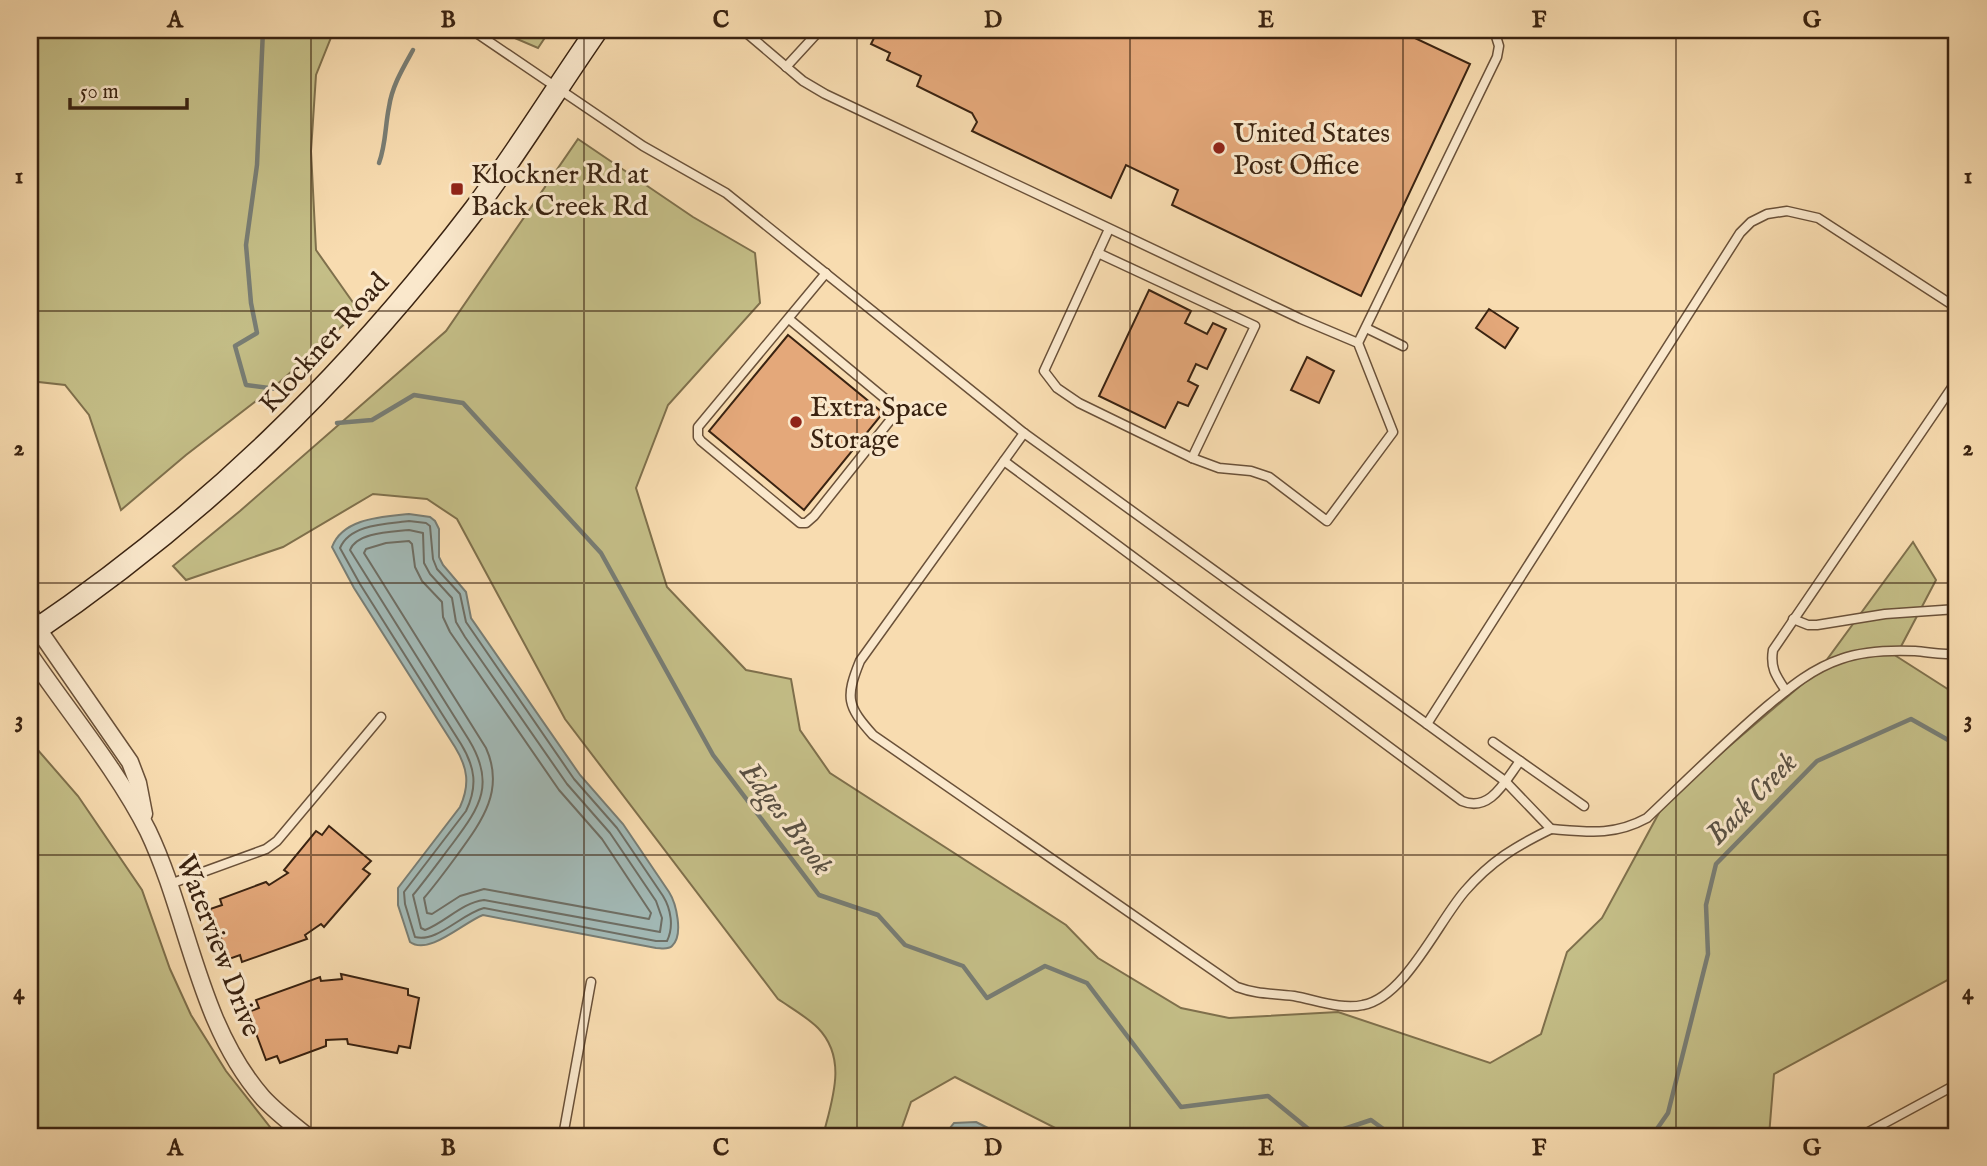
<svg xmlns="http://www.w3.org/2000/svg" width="1987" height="1166" font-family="'IM FELL English',serif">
<rect width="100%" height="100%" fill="#f8dcb0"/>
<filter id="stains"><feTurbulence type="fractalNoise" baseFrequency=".00286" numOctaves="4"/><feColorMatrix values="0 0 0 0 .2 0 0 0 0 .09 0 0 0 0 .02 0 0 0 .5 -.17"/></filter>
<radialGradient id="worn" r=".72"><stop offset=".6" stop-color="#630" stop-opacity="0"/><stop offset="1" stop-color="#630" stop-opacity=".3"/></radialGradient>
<g fill="#c4be87" stroke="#7f704c" stroke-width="2">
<path d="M30,30H334L316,75L311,151L316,250L359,311L273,388L186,455L121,510L89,415L65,385L30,381Z"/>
<path d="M506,30H550L538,48L503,33Z"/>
<path d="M578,139L693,217L755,253L760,303L668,405L636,488L667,587L746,670L791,679L800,730L830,773L1066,925L1098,958L1181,1008L1229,1018L1338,1012L1490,1063L1541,1034L1567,952L1602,918L1666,800L1820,669L1913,542L1936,580L1896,656L1957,695V975L1774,1074L1769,1136H1071L955,1077L911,1102L899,1136H823C832,1100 848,1059 818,1028C807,1017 791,1008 778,999L565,719L457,519L427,499L373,494L283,547L186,580L173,566L240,511L446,331Z"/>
<path d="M30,741L78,796L142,890L170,969L191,1015L226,1071L277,1136H30Z"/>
</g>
<g fill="#a2b9b6" stroke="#787d74" stroke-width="2">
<path d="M409,514L430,517L435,521L439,529V557L443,565L466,592L471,618L580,775L623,824L669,892C676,903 684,935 672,946C668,950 661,948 656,948L483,915C464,922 429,956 410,942L398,905V888L460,807C470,785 468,768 455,747L354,588L332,547C343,518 382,517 409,514Z"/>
<path d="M976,1122L1004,1136H948L946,1133L954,1123Z"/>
</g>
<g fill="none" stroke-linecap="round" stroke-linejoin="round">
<g stroke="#6e6e64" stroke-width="2">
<path d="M409,521L426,523L430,526L433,559L437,569L460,594L466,622L574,779L617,828L663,896C671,909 674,927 667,941H656L484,908C461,914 437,943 415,937L405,904L404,892L466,811C478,786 475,767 461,744L360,584L340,548C350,524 386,524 409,521Z"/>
<path d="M409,530L423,533L424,563L430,574L452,598L456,622L465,637L567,784L610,833L656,901L662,918L660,932L484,900C461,903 446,922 425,930L421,928L413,895C427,878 440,860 453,843C481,806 495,783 469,740L350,550C357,532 392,532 409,530Z"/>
<path d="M409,541L412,544L415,567L422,581L442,602L443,617L450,632L559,790L602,839L647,907L651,913L649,919L484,889L460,896L432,914L427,913L424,898C436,884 447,869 458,854C482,821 505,790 486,748L364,553L366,549L386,543Z"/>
</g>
<g stroke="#787d74" stroke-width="4.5">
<path d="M263,30L257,165L246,245L251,303L257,333L235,346L246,385L284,390"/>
<path d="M379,163C386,144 385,126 389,107C392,86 403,68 413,50"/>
<path d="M337,423L372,420L414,395L463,403L601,553L713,755L819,895L878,915L905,945L963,966L987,998L1045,966L1087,983L1181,1107L1268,1096L1317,1136"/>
<path d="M1323,1136L1371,1120L1393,1136"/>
<path d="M1652,1136L1668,1113L1708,954L1706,905L1716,864L1817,761L1911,719L1957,745"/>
</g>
</g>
<g fill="#e4a87a" stroke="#3a2311" stroke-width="2">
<path d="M878,30H1398L1470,64L1361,296L1172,205L1178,190L1126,165L1111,198L972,131L977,122L972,113L917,86L921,76L887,60L890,53L871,44Z"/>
<path d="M1149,290L1191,311L1185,323L1207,334L1213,323L1226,329L1207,369L1196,364L1188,381L1198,386L1188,406L1178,402L1165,428L1099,396Z"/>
<path d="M1489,309L1518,328L1505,348L1476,328Z"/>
<path d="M788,335L883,413L804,510L709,431Z"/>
<path d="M1307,357L1334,371L1319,403L1291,390Z"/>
<path d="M329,826L371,861L363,869L370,874L324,927L321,924L305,935L307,939L242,962L240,955L229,959L210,909L222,905L220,899L266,882L269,885L288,873L284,870L316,831L322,835Z"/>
<path d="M341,974L408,989V995L419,998L410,1048L399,1046L397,1053L348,1044L347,1039L326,1040V1046L280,1063L277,1056L266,1060L248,1012L259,1008L256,1000L320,977L321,981L342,979Z"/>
</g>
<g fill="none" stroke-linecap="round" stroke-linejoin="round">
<defs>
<g id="lane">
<path d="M472,30L643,146L726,193L1024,433L1427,724L1740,233L1751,222L1767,214L1787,211L1818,218L1957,308"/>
<path d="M743,30L803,81L825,94L1301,319L1358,343L1393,432L1327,521L1269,477L1251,471L1219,468L1192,458L1079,403L1057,388L1044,371L1109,229"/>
<path d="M786,67L820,30"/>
<path d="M1098,253L1255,326L1192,458"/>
<path d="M789,319L889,402L896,413L814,516L806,523H800L701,441L698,437V427L826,273"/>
<path d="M1366,328L1403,346"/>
<path d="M1358,343L1497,57L1499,46L1494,30"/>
<path d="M1024,433L860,661C845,698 847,706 873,735L1237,987C1259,995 1272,993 1294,996C1316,1000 1342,1010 1363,1005C1405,997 1438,922 1465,891C1491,861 1516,846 1551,829L1505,781L1427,724"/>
<path d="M1004,461L1462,801C1490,813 1505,781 1520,761L1493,742"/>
<path d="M1793,619L1808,625H1817L1885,614L1957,609"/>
<path d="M1786,691C1776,676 1770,668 1773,650L1957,380"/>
<path d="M1520,761L1584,806"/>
<path d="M1551,829C1588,832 1614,836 1647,818C1686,781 1724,743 1765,708C1788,689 1811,669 1841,659C1863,651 1891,650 1915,651C1930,652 1942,656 1957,653"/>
<path d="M170,884L266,849L277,841L381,717"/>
<path d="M563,1136L591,982"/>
<path d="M1861,1136L1957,1084"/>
</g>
<g id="street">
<path d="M30,613L38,629L130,762L138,783L144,814"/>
<path d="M30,655C68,711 118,771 148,831C189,917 198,1024 263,1098C276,1112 292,1124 307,1136"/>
</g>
<path id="secondary" d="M30,634C206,515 346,378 475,209C518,151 556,89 597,30"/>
</defs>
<use href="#lane" stroke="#6a5139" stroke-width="11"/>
<use href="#street" stroke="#6a5139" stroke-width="19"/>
<use href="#secondary" stroke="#3a2311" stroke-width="24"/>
<use href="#lane" stroke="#fae8cc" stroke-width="8"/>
<use href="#street" stroke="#fae8cc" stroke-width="16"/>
<use href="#secondary" stroke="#fae8cc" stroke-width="21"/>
</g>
<path fill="none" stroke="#3a2311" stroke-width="2" stroke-opacity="0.55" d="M311,30V1136M584,30V1136M857,30V1136M1130,30V1136M1403,30V1136M1676,30V1136M30,311H1957M30,583H1957M30,855H1957"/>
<g fill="#8f2418" stroke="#fae8cc" stroke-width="2.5">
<circle cx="1219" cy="148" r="7"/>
<rect x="450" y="182" width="14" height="14" rx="3.5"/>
<circle cx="796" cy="422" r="7"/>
</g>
<g text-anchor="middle" stroke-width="6" stroke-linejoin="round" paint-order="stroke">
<g font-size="28" fill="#3a2311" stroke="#fae8cc" text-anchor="start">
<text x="1233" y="142">United States<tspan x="1233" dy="32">Post Office</tspan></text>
<text x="471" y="183">Klockner Rd at<tspan x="471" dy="32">Back Creek Rd</tspan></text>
<text x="810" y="416">Extra Space<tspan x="810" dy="32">Storage</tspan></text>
</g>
<g font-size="28" fill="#3a2311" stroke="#fae8cc">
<text transform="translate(323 342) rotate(-48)" y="10">Klockner Road</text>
<text transform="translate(220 945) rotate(69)" y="10">Waterview Drive</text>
</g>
<g font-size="30" font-style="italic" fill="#595043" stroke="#fae8cc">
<text transform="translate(1751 798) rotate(-46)" y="10">Back Creek</text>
<text transform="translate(787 818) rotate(53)" y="10">Edges Brook</text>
</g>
</g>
<rect width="1987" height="1166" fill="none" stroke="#f8dcb0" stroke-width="77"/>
<path d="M70 98v10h117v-10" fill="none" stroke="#3a2311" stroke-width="3.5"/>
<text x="80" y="98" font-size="21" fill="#3a2311" stroke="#fae8cc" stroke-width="5" paint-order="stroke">50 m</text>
<rect x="38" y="38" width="1910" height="1090" fill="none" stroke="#3a2311" stroke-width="2.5"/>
<g font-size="23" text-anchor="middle" font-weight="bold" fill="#3a2311">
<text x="175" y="27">A</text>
<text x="448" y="27">B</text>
<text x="721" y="27">C</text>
<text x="993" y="27">D</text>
<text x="1266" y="27">E</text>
<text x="1539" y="27">F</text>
<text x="1812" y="27">G</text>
<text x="19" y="183">1</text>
<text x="1968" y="183">1</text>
<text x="19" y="455">2</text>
<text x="1968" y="455">2</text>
<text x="19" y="727">3</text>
<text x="1968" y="727">3</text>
<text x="19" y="999">4</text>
<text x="1968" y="999">4</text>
<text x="175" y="1155">A</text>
<text x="448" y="1155">B</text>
<text x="721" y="1155">C</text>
<text x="993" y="1155">D</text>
<text x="1266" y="1155">E</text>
<text x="1539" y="1155">F</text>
<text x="1812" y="1155">G</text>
</g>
<rect width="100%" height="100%" filter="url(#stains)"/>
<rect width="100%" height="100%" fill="url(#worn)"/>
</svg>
